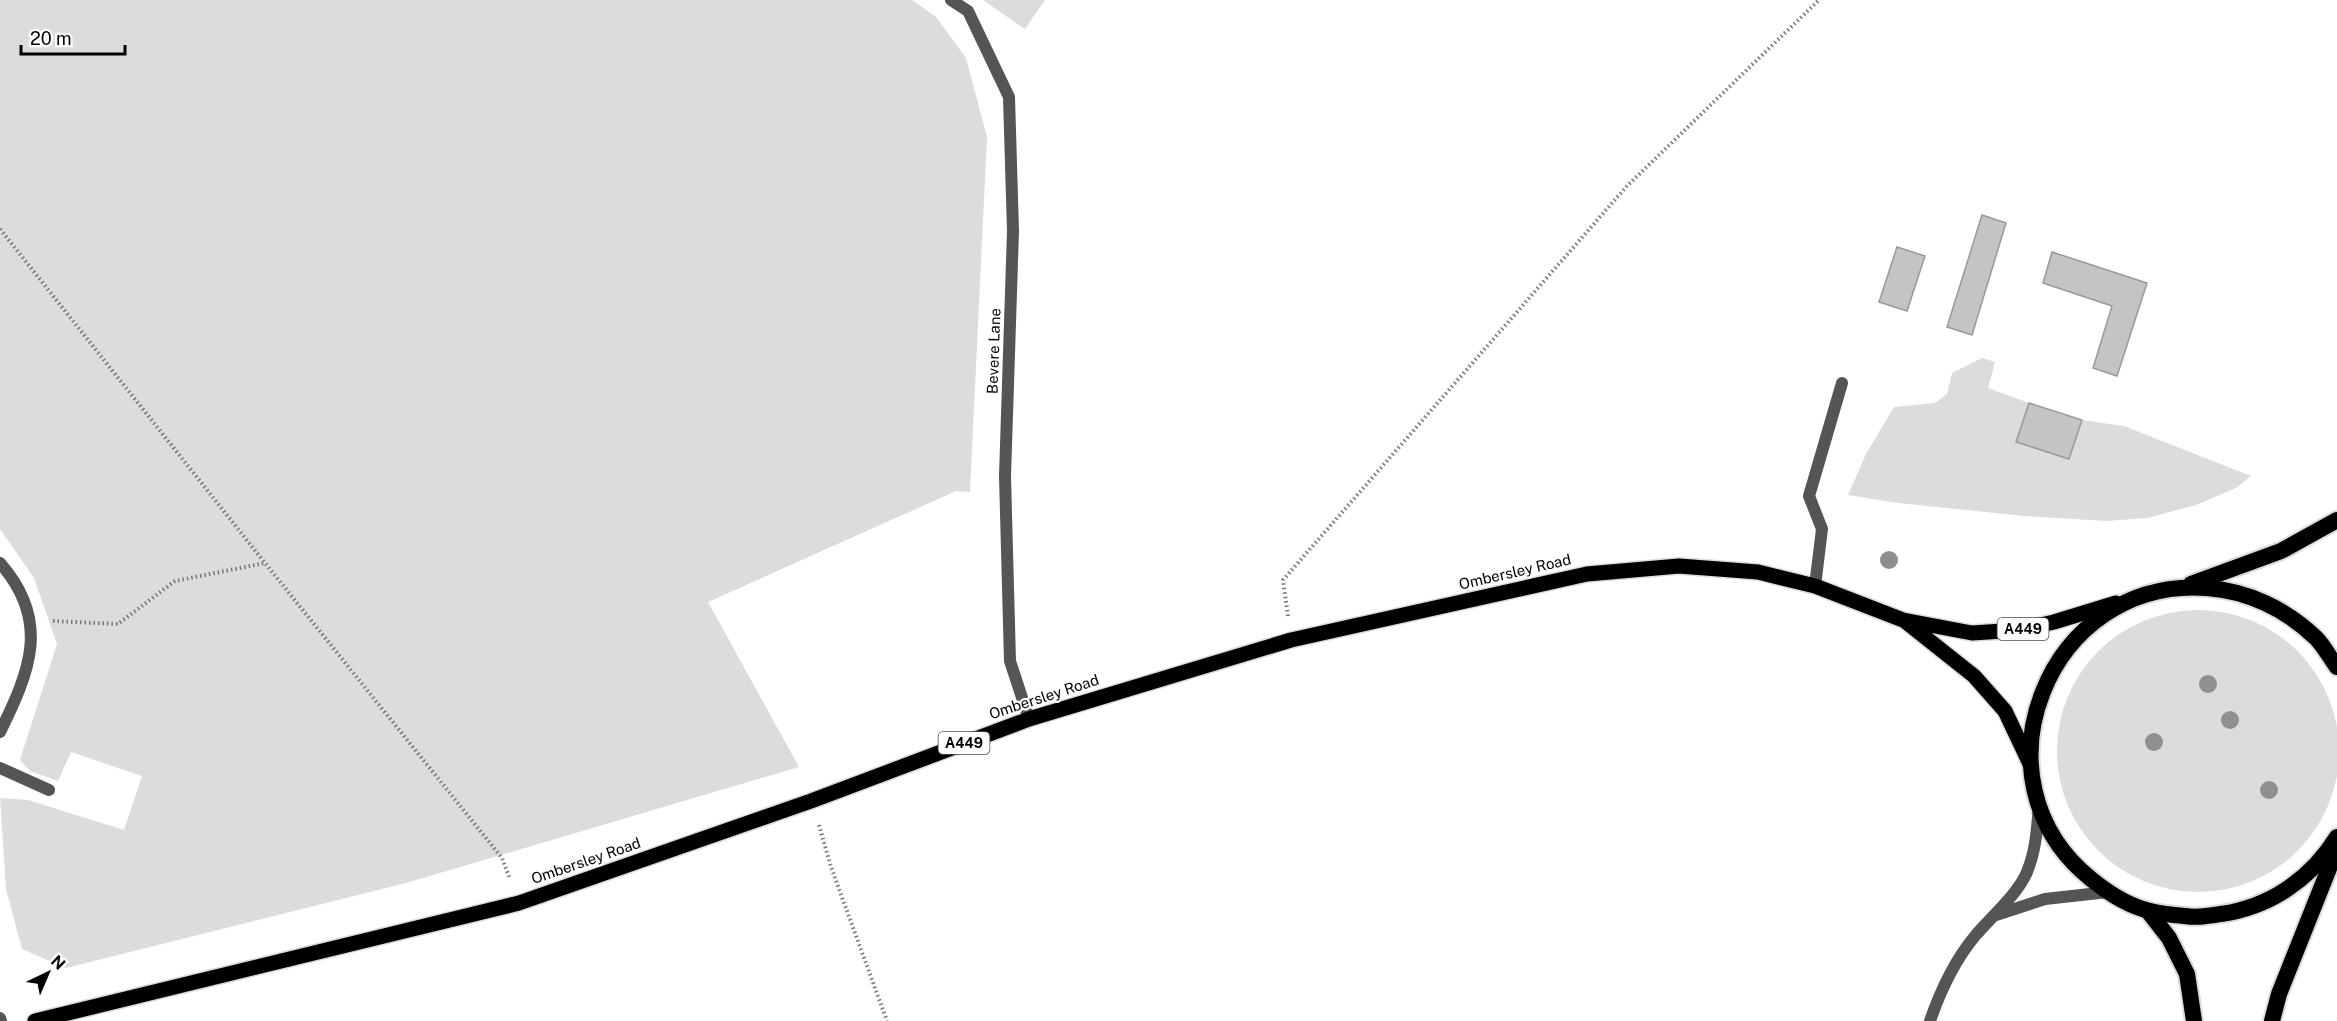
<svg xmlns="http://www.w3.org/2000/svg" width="2337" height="1021" font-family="'Public Sans',sans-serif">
<rect width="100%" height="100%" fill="#fff"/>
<g fill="#dcdcdc">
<path d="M0,0H912L936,17L966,58L987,137L970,492L956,491L708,602L799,767L406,883L66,968L22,949L6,889L0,798L28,800L124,830L142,776L71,752L58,781L30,771L20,760L57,644L34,578L0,529Z"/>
<path d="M983,0H1045L1025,29Z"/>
<path d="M1982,358L1995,362L1988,388L2029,403L2017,442L2069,459L2082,420L2124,426L2251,476L2236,488L2196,505L2147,518L2107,521L2024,516L1898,503L1848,495L1866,454L1894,407L1935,403L1947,394L1952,373Z"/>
<circle cx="2198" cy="751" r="141"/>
</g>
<g fill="#c4c4c4" stroke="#999" stroke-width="1.5">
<path d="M1982,215L2006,223L1972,335L1947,327Z"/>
<path d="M1897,247L1925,256L1907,311L1879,302Z"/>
<path d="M2052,252L2147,283L2117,376L2093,368L2112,306L2043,283Z"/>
<path d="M2029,403L2082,420L2069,459L2016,442Z"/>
</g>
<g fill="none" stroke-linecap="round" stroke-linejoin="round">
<defs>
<g id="primary">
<path d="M1906,622L1974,676L2005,711L2031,766"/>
<path d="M35,1021L519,903L811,801L1029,719L1291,640L1587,574L1679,566L1758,572L1815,586L1903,620L1972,633L2019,630L2054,622L2116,603"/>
</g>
<g id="trunk">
<path d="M2191,584L2281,551L2337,520"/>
<path d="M2337,667C2330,658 2324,646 2316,638C2286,609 2248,591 2207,588C2048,576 1967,780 2091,879C2107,892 2128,906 2150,911C2161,914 2174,915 2185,916C2198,918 2209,916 2221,914C2270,907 2311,879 2337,837"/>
<path d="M2148,911L2169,938L2187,974L2194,1021"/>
<path d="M2272,1021L2279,994L2336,851"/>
</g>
</defs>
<use href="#primary" stroke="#dbdbdb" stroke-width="18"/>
<use href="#trunk" stroke="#dbdbdb" stroke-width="20"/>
<g stroke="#777" stroke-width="4" stroke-dasharray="1.5 3" stroke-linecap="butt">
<path d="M0,229L265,563L502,858L510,879"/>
<path d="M1288,616L1283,580L1627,186L1819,0"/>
<path d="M53,621L118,624L175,581L265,563"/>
<path d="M819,825L831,867L887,1021"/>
</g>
<g stroke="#555" stroke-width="12">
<path d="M1815,586L1822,529L1809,496L1842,383"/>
<path d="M0,768L49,790"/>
</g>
<g stroke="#555" stroke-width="12">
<path d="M951,0L968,11L1009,97L1013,231L1005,476L1010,661L1029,719"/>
<path d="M0,563C51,621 30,671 0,732"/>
<path d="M0,1018L1,1021"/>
</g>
<g stroke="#555" stroke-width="12">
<path d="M1996,915L2045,899L2108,892"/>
<path d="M1930,1021C1940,992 1955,960 1975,936C1990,918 2018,894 2027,872C2036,850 2037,829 2039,805"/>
</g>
<use href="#primary" stroke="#000" stroke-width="15"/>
<use href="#trunk" stroke="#000" stroke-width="16"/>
</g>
<g fill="#8f8f8f">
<circle cx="1889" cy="560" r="9"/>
<circle cx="2208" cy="684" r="9"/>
<circle cx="2230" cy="720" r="9"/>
<circle cx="2154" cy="742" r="9"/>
<circle cx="2269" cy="790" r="9"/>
</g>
<g text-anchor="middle" stroke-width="4.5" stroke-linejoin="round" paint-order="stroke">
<g fill="#fff" stroke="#4c4c4c" stroke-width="1.5">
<rect x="1997.5" y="618" width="51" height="22" rx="4.5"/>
<rect x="938.5" y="732" width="51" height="22" rx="4.5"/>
</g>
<g font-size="14" font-weight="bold" fill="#000">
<text x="2023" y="634">A449</text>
<text x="964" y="748">A449</text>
</g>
<g font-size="15" fill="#000" stroke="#fff">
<text transform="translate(994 351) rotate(-88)" y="5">Bevere Lane</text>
<text transform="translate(1515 572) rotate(-13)" y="5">Ombersley Road</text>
<text transform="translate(1044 697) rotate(-18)" y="5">Ombersley Road</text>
<text transform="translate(586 861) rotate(-19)" y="5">Ombersley Road</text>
</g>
</g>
<g transform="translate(48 973) rotate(44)" stroke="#ffffff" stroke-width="4.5" paint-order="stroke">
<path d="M0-4.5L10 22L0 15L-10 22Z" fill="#000000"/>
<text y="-9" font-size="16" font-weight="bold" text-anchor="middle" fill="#000000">N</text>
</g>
<path d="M21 45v9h104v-9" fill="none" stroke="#000000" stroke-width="3"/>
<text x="30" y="45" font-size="18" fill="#000000" stroke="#ffffff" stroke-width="4.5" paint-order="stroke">20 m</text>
</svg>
